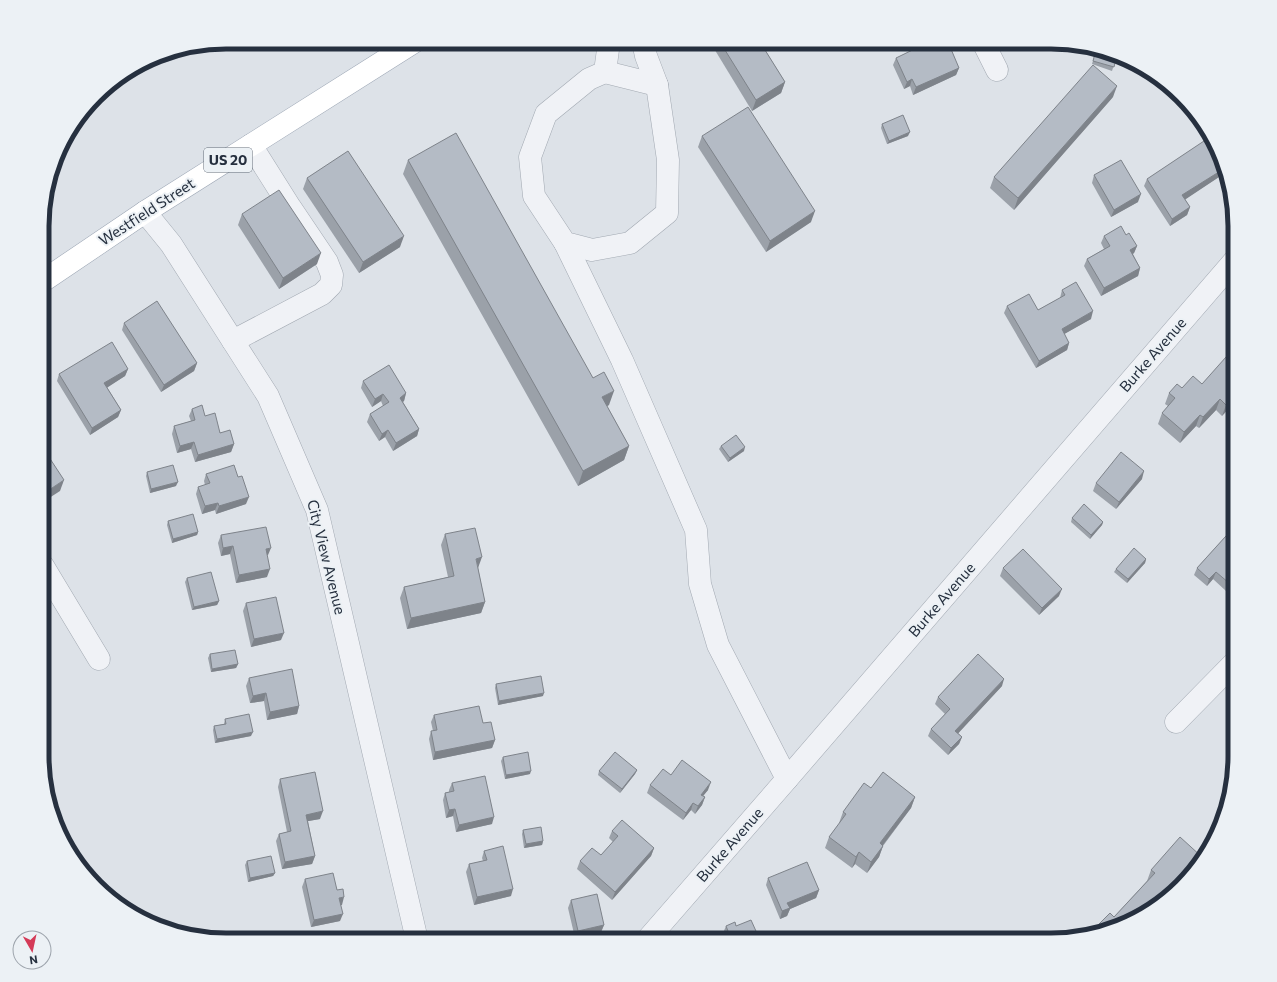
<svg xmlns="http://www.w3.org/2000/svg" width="1277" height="982" font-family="Commissioner,sans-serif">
<rect width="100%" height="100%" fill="#dde2e8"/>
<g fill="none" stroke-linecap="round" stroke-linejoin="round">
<defs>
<g id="minor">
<path d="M609,42L605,72L589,79L546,114L530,157L534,196L565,243L592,250L630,243L667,213L668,160L657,85L646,56L643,42"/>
<path d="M983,42L997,70"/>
<path d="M605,72L657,85"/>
<path d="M145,212L171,244L268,396L317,510L417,940"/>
<path d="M565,243L622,360L696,530L700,584L718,645L787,779"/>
<path d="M233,341L322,294L331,285L332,275L327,262L290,207L251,145"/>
<path d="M43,566L99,659"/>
<path d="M1176,722L1235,662"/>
<path d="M647,940L787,779L1235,260"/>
</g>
<path id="major" d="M43,281L145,212L414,42"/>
</defs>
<use href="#minor" stroke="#a2a9b2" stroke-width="23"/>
<use href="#major" stroke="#9ca6b4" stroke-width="23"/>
<use href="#minor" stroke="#f0f2f6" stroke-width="22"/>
<use href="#major" stroke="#fff" stroke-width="22"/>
</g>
<g fill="#9ba1a9">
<path d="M710,42H760L785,82L781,93L752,111Z"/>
<path d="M1096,50L1117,55L1112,71L1092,64Z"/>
<path d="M896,58L959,68L956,75L913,95L910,86L904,89L893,65Z"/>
<path d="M1113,97L1014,210L990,188L994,177Z"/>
<path d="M882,124L908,136L887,144L881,128Z"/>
<path d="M702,136L811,222L766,252L698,147Z"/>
<path d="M1219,159L1223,174L1222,175L1185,199L1190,207L1187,215L1170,226L1144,186L1147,179Z"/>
<path d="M408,160L593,378L609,405L607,406L629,446L624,460L578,486L403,174Z"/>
<path d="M1094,175L1138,202L1111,217L1092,183Z"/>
<path d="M307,178L400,247L359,273L303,189Z"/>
<path d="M242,214L317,264L279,289L238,225Z"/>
<path d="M1126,235L1137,246L1134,253L1133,254L1140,268L1138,276L1101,296L1084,266L1087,259L1104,249L1101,243L1104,236Z"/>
<path d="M1062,290L1091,319L1064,334L1069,343L1067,350L1036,368L1004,313L1007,306L1038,310L1060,298Z"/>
<path d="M1235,298V320L1226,312L1229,305Z"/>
<path d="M124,323L197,363L194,371L161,392L122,330Z"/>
<path d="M1235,349V409L1234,410L1230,407L1222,416L1216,410L1199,428L1196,426L1180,443L1158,424L1162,413L1168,406L1165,404L1169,393L1182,388L1202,384Z"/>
<path d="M128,369L125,376L107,387L121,410L118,417L90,435L57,381L59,374Z"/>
<path d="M363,381L406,393L404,401L403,402L419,429L417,436L393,451L385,437L379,441L367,422L370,414L383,406L381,401L372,407L361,388Z"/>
<path d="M192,409L234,444L231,452L195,462L191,449L177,453L172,434L174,426L191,421L189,416Z"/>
<path d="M721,446L744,451L728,462L719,449Z"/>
<path d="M147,472L176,486L150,493L146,476Z"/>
<path d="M206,474L246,504L216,514L215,510L202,514L196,494L198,487L205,485L204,481Z"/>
<path d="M1142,479L1116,509L1093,491L1096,483Z"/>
<path d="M1072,518L1103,522L1102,525L1090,539L1071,522Z"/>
<path d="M168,521L198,532L197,535L172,543L167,525Z"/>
<path d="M1235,526V581L1226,591L1213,579L1207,586L1194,575L1197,568Z"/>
<path d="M445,534L478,568L485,602L481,613L407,629L400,598L404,587L448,577L441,545Z"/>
<path d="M221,535L268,555H267V577L236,583L230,554L221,556L218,543Z"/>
<path d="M1146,559L1145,563L1127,583L1114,572L1116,569Z"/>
<path d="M1003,568L1059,596L1039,615L1000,576Z"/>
<path d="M187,578L219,601L217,605L192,610L185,582Z"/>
<path d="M246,603L281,640L251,647L243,611Z"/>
<path d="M210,654L238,664L236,668L211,672L208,658Z"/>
<path d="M249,678L299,706L297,714L267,720L264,701L250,703L246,686Z"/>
<path d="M496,684L543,696L498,705L495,688Z"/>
<path d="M1002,686L958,733L962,737L959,744L948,755L928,736L931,729L945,714L935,704L938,697Z"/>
<path d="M434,715L483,723L495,740L492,748L433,760L429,739L431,731H433L431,722Z"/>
<path d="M225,719L251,736L215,743L213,730L214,726L224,724Z"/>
<path d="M503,757L530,774L505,779L501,761Z"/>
<path d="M637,770L635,774L620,793L598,775L599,771Z"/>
<path d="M671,775L708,790L703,796L705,797L702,805L695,814L691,810L683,820L647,793L650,785Z"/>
<path d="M280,779L320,819L308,821L315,856L312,864L282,869L276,841L279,834L287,832L278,787Z"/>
<path d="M452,783L492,824L456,832L453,816L446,818L443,800L445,793L449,792V790Z"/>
<path d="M871,788L915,797L911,808L883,846L879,857L867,873L855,864L852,868L825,848L829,837L840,823H839L843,812Z"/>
<path d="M523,830L543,841L542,845L524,848L522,834Z"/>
<path d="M612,831L654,848L651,856L612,900L577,869L580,861L601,855L613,842L609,838Z"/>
<path d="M484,851L511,896L474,905L466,872L469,864L483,861L482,858Z"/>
<path d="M1202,857L1114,917L1147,881L1151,870Z"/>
<path d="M247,861L275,873L273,876L248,882L245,865Z"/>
<path d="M768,878L819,890L816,898L790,909L787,916L780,919L766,885Z"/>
<path d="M305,879L337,890L342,905H341L340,921L311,927L302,887Z"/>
<path d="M571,900L604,925L601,932L575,938L568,908Z"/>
<path d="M726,926H736L760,940H715L716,936L723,933Z"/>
</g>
<g fill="#7e838a">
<path d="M959,68L956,75L913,95L916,87Z"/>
<path d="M912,79L910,86L904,89L907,82Z"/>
<path d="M785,82L781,93L752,111L756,100Z"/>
<path d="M1117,86L1113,97L1014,210L1018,198Z"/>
<path d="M910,132L908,136L887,144L889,141Z"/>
<path d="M1222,170L1223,174L1222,175L1180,203L1182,195Z"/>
<path d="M1141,194L1138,202L1111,217L1114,210Z"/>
<path d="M1190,207L1187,215L1170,226L1172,219Z"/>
<path d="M815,211L811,222L766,252L770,241Z"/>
<path d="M404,236L400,247L359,273L363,262Z"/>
<path d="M1137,246L1134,253L1127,257L1130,250Z"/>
<path d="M321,253L317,264L279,289L283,278Z"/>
<path d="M1140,268L1138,276L1101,296L1104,288Z"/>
<path d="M1093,311L1091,319L1059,337L1062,329Z"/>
<path d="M1069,343L1067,350L1036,368L1039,361Z"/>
<path d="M197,363L194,371L161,392L164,385Z"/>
<path d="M128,369L125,376L102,391L104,383Z"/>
<path d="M614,391L609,405L597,411L602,397Z"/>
<path d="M406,393L404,401L397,405L400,398Z"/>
<path d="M383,394L381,401L372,407L375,399Z"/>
<path d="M1234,396L1230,407L1222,416L1226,405Z"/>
<path d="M1220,399L1216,410L1199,428L1203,417Z"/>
<path d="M121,410L118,417L90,435L92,428Z"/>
<path d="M1200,415L1196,426L1180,443L1184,432Z"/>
<path d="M419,429L417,436L393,451L396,443Z"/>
<path d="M388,430L385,437L379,441L382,434Z"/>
<path d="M194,442L191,449L177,453L180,446Z"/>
<path d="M234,444L231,452L195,462L198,455Z"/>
<path d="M629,446L624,460L578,486L583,471Z"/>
<path d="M745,447L744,451L728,462L730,458Z"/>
<path d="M1144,471L1142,479L1116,509L1119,502Z"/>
<path d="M64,480L60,491L43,502V494Z"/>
<path d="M178,482L176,486L150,493L151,489Z"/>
<path d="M249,497L246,504L216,514L219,506Z"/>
<path d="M218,503L215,510L202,514L205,506Z"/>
<path d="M1103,522L1102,525L1090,539L1091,535Z"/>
<path d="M198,532L197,535L172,543L173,539Z"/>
<path d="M233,546L230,554L221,556L223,548Z"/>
<path d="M271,548L268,555L263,556L266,549Z"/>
<path d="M482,557L478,568L476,559Z"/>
<path d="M1146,559L1145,563L1127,583L1128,579Z"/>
<path d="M270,569L267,577L236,583L239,575Z"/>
<path d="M1216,572L1213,579L1207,586L1209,579Z"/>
<path d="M1235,577V581L1226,591L1229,583Z"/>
<path d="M1062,589L1059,596L1039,615L1042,608Z"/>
<path d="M219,601L217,605L192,610L194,607Z"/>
<path d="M485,602L481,613L407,629L411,618Z"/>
<path d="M284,633L281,640L251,647L254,639Z"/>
<path d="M238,664L236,668L211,672L212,669Z"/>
<path d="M1004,679L1002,686L953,739L955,731Z"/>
<path d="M266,693L264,701L250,703L253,696Z"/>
<path d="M544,693L543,696L498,705L499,701Z"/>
<path d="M299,706L297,714L267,720L270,712Z"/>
<path d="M253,732L251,736L215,743L217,739Z"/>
<path d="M962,737L959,744L948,755L951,748Z"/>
<path d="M495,740L492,748L433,760L435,752Z"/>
<path d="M637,770L635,774L620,793L622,789Z"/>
<path d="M531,771L530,774L505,779L506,775Z"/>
<path d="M711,782L708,790L698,802L701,795Z"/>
<path d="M705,797L702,805L695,814L698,806Z"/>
<path d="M915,797L911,808L876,854L880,843Z"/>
<path d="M693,803L691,810L683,820L686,813Z"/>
<path d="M455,809L453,816L446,818L449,810Z"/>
<path d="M323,811L320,819L303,822L306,815Z"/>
<path d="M494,817L492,824L456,832L459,825Z"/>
<path d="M543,841L542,845L524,848L526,844Z"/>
<path d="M883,846L879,857L867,873L871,862Z"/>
<path d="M654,848L651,856L612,900L615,892Z"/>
<path d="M859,852L855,864L852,868L856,857Z"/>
<path d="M315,856L312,864L282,869L285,862Z"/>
<path d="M275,873L273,876L248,882L250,878Z"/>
<path d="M513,889L511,896L474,905L477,897Z"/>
<path d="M819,890L816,898L790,909L787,916L780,919L782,911L787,903Z"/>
<path d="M344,897L342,905L336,906L339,898Z"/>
<path d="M343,914L340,921L311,927L314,920Z"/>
<path d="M604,925L601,932L575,938L578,931Z"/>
</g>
<g fill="#b4bbc5" stroke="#7e838a">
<path d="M720,42H760L785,82L756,100Z"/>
<path d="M929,42H948L959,68L916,87L912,79L907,82L896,58Z"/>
<path d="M1096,50L1117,55L1114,67L1093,61Z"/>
<path d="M1093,65L1117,86L1018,198L994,177Z"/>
<path d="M748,107L815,211L770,241L702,136Z"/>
<path d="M903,115L910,132L889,141L882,124Z"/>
<path d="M456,133L593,378L604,372L614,391L602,397L629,446L583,471L408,160Z"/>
<path d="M1207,139L1219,159L1222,170L1182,195L1190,207L1172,219L1147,179Z"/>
<path d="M348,151L404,236L363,262L307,178Z"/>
<path d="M1121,160L1141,194L1114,210L1094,175Z"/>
<path d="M279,190L321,253L283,278L242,214Z"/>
<path d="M1121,226L1126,235L1129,233L1137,246L1130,250L1140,268L1104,288L1087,259L1110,246L1104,236Z"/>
<path d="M1076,282L1093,311L1062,329L1069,343L1039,361L1007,306L1029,294L1038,310L1065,295L1062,290Z"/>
<path d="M1235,298V310L1229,305Z"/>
<path d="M157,301L197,363L164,385L124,323Z"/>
<path d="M112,342L128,369L104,383L121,410L92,428L59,374Z"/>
<path d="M1234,348L1235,349V397L1234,396L1226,405L1220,399L1203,417L1200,415L1184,432L1162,413L1175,398L1169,393L1177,384L1182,388L1193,376L1202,384Z"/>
<path d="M389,365L406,393L400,398L419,429L396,443L388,430L382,434L370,414L389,402L383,394L375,399L363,381Z"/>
<path d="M202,405L205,416L215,413L220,433L230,430L234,444L198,455L194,442L180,446L174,426L195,420L192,409Z"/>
<path d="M736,435L745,447L730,458L721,446Z"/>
<path d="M43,448L64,480L43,494Z"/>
<path d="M1121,452L1144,471L1119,502L1096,483Z"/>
<path d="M173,465L178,482L151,489L147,472Z"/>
<path d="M234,465L238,477L242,476L249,497L219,506L218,503L205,506L198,487L210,483L206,474Z"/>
<path d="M1084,504L1103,522L1091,535L1072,518Z"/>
<path d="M193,514L198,532L173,539L168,521Z"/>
<path d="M1235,526V577L1229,583L1216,572L1209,579L1197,568Z"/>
<path d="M266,527L271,548L266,549L270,569L239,575L233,546L223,548L221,535Z"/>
<path d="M475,528L482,557L476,559L485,602L411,618L404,587L454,576L445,534Z"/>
<path d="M1134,548L1146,559L1128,579L1116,569Z"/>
<path d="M1023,549L1062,589L1042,608L1003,568Z"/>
<path d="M211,572L219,601L194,607L187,578Z"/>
<path d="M276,597L284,633L254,639L246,603Z"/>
<path d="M235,650L238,664L212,669L210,654Z"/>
<path d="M978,654L1004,679L955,731L962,737L951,748L931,729L950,709L938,697Z"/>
<path d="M292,669L299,706L270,712L266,693L253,696L249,678Z"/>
<path d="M541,676L544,693L499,701L496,684Z"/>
<path d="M479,706L483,723L491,722L495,740L435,752L431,731L437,730L434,715Z"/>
<path d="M249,714L253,732L217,739L214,726L226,724L225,719Z"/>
<path d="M528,752L531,771L506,775L503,757Z"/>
<path d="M615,752L637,770L622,789L599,771Z"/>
<path d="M682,760L711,782L701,795L705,797L698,806L693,803L686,813L650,785L663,769L671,775Z"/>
<path d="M315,772L323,811L306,815L315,856L285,862L279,834L291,831L280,779Z"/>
<path d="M883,772L915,797L880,843L883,846L871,862L859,852L856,857L829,837L846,814L843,812L864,783L871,788Z"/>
<path d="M485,776L494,817L459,825L455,809L449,810L445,793L454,791L452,783Z"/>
<path d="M622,820L654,848L615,892L580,861L592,848L601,855L618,836L612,831Z"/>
<path d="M541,827L543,841L526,844L523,830Z"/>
<path d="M1180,837L1202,857L1190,877L1132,921L1093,930L1110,913L1114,917L1155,873L1151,870Z"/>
<path d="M503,846L513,889L477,897L469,864L487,860L484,851Z"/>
<path d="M271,856L275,873L250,878L247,861Z"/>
<path d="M807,862L819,890L787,903L790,908L782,911L768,878Z"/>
<path d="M333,873L337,890L343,889L344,897L339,898L343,914L314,920L305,879Z"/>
<path d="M597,894L604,925L578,931L571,900Z"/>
<path d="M751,920L760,940H718L716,936L728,931L726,926L735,922L736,926Z"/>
<path d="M517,937V940H501Z"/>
<path d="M541,937L542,940H526Z"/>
</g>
<g text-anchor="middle" stroke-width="4" stroke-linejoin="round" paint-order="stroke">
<rect fill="#ecf1f5" stroke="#616a76" stroke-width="1" x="204" y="148" width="48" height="24" rx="3"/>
<g font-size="14" font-weight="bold" fill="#26303f">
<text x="228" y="165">US 20</text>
</g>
<g font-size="15" fill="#26303f" stroke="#ecf1f5">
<text transform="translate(147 212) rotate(-33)" y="5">Westfield Street</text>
<text transform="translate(1153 355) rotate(-49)" y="5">Burke Avenue</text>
<text transform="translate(326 557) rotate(76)" y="5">City View Avenue</text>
<text transform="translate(942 600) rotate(-49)" y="5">Burke Avenue</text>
<text transform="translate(730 845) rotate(-49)" y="5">Burke Avenue</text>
</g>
</g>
<path d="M0 0H1277V982H0ZM226 49H1051A177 177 0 0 1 1228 226V756A177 177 0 0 1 1051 933H226A177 177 0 0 1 49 756V226A177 177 0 0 1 226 49Z" fill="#ecf1f5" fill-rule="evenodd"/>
<path fill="none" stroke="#26303f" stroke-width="5" d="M226 49H1051A177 177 0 0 1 1228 226V756A177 177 0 0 1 1051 933H226A177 177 0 0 1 49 756V226A177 177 0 0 1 226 49Z"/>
<g transform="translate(32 950) rotate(171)"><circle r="19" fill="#ecf1f5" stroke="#9da4ac"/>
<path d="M0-3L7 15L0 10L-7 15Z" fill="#d43a57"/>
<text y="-6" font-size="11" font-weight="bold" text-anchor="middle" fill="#26303f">N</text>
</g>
</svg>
